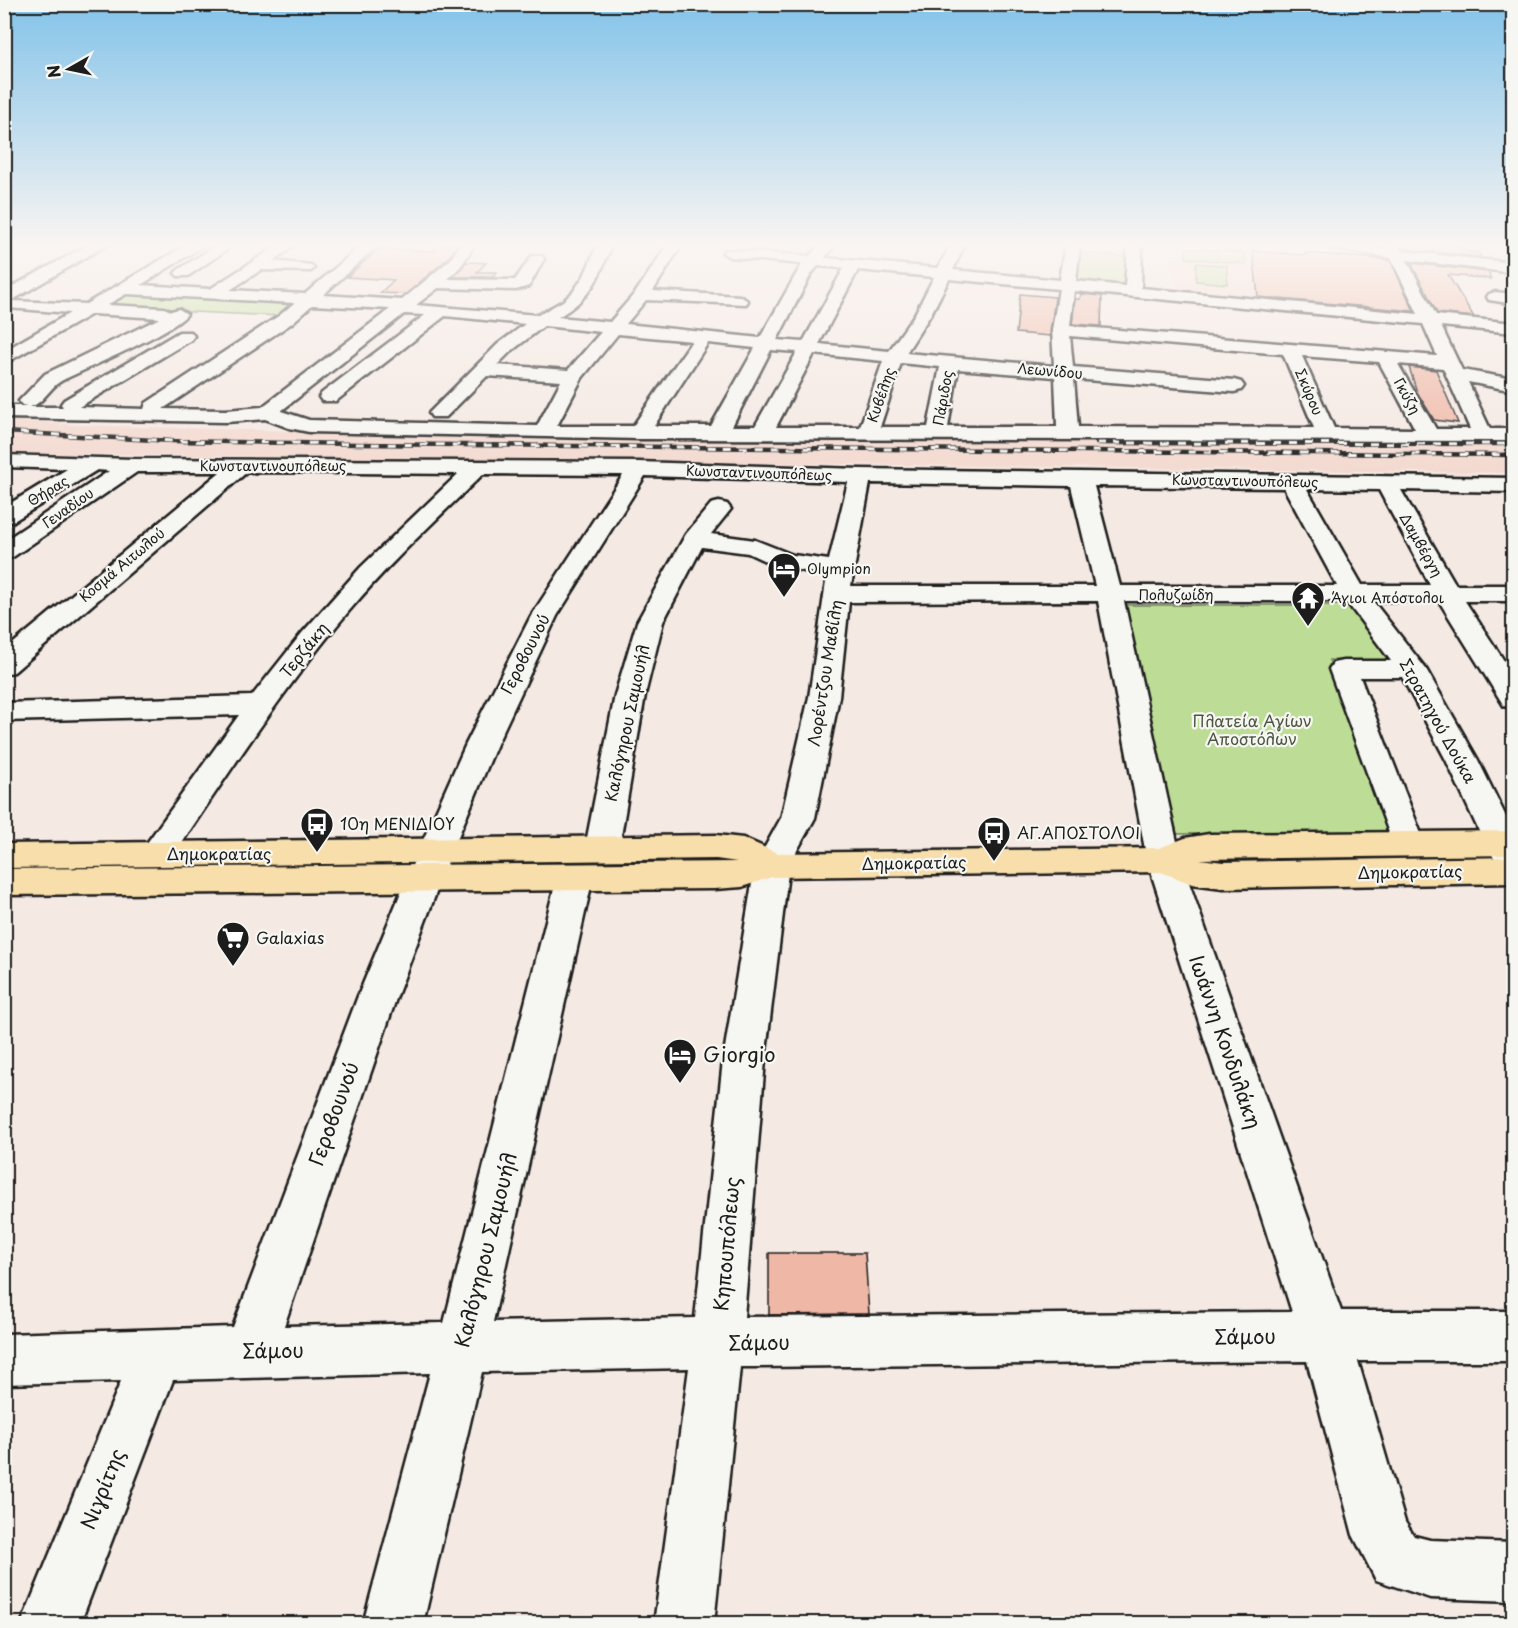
<svg xmlns="http://www.w3.org/2000/svg" width="1518" height="1628" font-family="'Playpen Sans',sans-serif">
<rect width="100%" height="100%" fill="#f5e9e3"/>
<filter id="ink" filterUnits="userSpaceOnUse"><feTurbulence type="fractalNoise" baseFrequency=".0167" numOctaves="2"/><feDisplacementMap in="SourceGraphic" scale="12" xChannelSelector="R" yChannelSelector="G"/><feConvolveMatrix kernelMatrix="1 2 1 2 8 2 1 2 1" color-interpolation-filters="sRGB"/></filter>
<g filter="url(#ink)">
<g fill="#f3dad0">
<path d="M1423,244H1513V265L1432,258Z"/>
<path d="M1246,249L1285,252L1286,268L1403,279L1418,316L1177,293L1174,258L1249,266Z"/>
<path d="M5,419L76,425L404,434L1513,441V445L1501,446L1509,453H1513L1514,473L5,453Z"/>
</g>
<g fill="#bddd96" stroke="#6c7c59" stroke-width="1.5">
<path d="M1186,248L1245,253L1246,264L1186,258Z"/>
<path d="M1076,252L1127,257L1126,286L1071,281Z"/>
<path d="M1196,263L1227,266V284L1196,281Z"/>
<path d="M133,291L305,299L282,316L105,308Z"/>
<path d="M1123,605H1348L1392,663L1329,660L1391,832L1177,834Z"/>
</g>
<g fill="#efb7a5" stroke="#1c1c1c" stroke-width="1.5">
<path d="M439,244H458L448,258L406,294L380,293L394,280L347,277L379,249L434,251Z"/>
<path d="M1401,244H1460L1466,252L1479,253L1481,257L1403,249Z"/>
<path d="M1253,251L1306,255V253L1390,260L1414,311L1258,297Z"/>
<path d="M466,262L486,263L477,272H497L493,277H453Z"/>
<path d="M1411,263L1488,272L1491,279L1448,275L1474,317L1437,313Z"/>
<path d="M1020,294L1055,297L1050,336L1016,333Z"/>
<path d="M1081,294L1102,296L1101,326L1072,324L1075,299H1080Z"/>
<path d="M1409,367L1436,370L1458,423L1434,420L1417,392Z"/>
<path d="M769,1253H865L869,1314L769,1315Z"/>
</g>
<g fill="none" stroke-linecap="round" stroke-linejoin="round">
<defs>
<g id="minor">
<path d="M4,244H19L4,252Z"/>
<path d="M90,244H108L11,301L86,304L188,244H206L141,285L210,289L280,244H297L273,261L311,265L314,268L311,271L261,270L230,290L305,294L363,244H379L323,295L402,300L450,260L461,244H475L461,266L448,279L515,280L532,256H542L544,259L529,286L516,290L438,288L416,305L538,315L563,301L573,292L584,276L598,244H612C599,278 591,298 558,317L610,322L636,292L668,244H682L653,291L740,296L748,301L746,304L646,300L626,324L760,338L802,264L730,257L723,253L725,250L810,256L821,244H833L834,246L825,258L938,268L951,244H965L953,270L1060,280L1066,244H1080L1076,281L1125,286L1128,244H1142L1141,288L1418,314L1391,258L1330,248L1323,244H1358L1386,249L1384,244H1398L1402,251L1514,263V273L1407,260L1436,315L1514,323V333L1441,326L1462,370L1514,379V391L1468,382L1490,429H1514V441L639,439L309,432L289,428L265,419L226,422L4,418V406H27L22,405L19,401L45,374L160,318L92,314L4,364V351L70,313L8,308L6,305L8,302L4,303V291ZM818,266L844,268L803,342L777,340L811,274ZM858,270L934,277L915,314L889,351L819,344ZM949,279L1059,289L1052,330L1054,366L906,353L931,314ZM1074,291L1423,324L1437,356L1070,326ZM126,294H127L294,303L280,315L146,403L144,409L79,407L191,340L194,336L191,332H179L64,400L61,404L63,407H30C44,403 50,386 63,380C87,368 175,331 187,314L179,309L171,311L164,308L107,305ZM312,305L390,309L262,407L226,410L163,409L292,323ZM404,314L425,315L322,393L319,397L322,401H336L445,316L525,324L498,344L429,413L432,417H446L487,376L561,381L537,426L309,420L281,411ZM544,326L601,332L568,370L497,365L510,352ZM618,334L692,341L633,426H557L582,378ZM1070,336L1283,354L1314,428L1078,427L1074,379L1234,392L1241,390L1244,386L1241,382L1234,380L1073,367ZM708,343L755,348L711,426H654ZM771,350L797,352L755,426H732ZM814,354L883,361L860,427H776ZM1302,356L1379,362L1415,429L1334,428ZM901,363L940,367L928,427H880ZM1398,364L1443,368L1470,429H1436ZM958,369L1055,377L1057,427H948Z"/>
<path d="M218,244H235L188,276H178L175,273L178,270Z"/>
<path d="M1495,292L1514,294V304L1489,300L1487,297L1489,294Z"/>
<path d="M4,455L132,459L638,462L860,469L1514,478V492L1401,490L1456,585H1514V601H1465L1514,676V709L1504,706L1439,601H1373L1426,669L1478,760L1514,833V873L1502,870L1485,844L1446,760L1402,677H1360L1425,844L1420,852L1408,856L1396,852L1329,669L1333,663L1343,661H1391L1346,601H1124L1181,860L1341,1311H1514V1361H1358L1405,1522L1414,1536L1430,1540L1514,1543V1601L1430,1598L1376,1580L1353,1535L1307,1361L759,1367H740L714,1624H654L689,1368L482,1372L423,1624H363L430,1373L173,1380L80,1624H21L121,1381L4,1384V1334L233,1327L358,996L416,856L466,744L531,616L623,475L483,474C437,519 390,562 349,611C282,690 226,777 168,863L156,866L144,863L139,854L239,715L4,721V703L252,696L302,633L361,567L458,474L247,472L14,672L4,674V651L220,472H137L13,557L4,559V541L109,471L97,470L12,522L4,524V507L67,469L4,467ZM645,476L848,482L829,560L793,555L755,540L711,534L731,509L727,504L719,502L711,504L686,534L637,622L615,695L585,848L590,857L602,860L614,857L619,848L645,695L663,622L702,547L748,553L776,566L827,575L809,697L781,818L755,865L723,1060L695,1318L493,1322L593,877L587,868L575,864L563,868L557,877L444,1323L284,1326L397,996L450,856L497,744L557,616ZM870,483L1071,486L1095,586H851ZM1094,486L1284,488L1337,586H1120ZM1307,489L1379,490L1430,585H1362ZM1098,601L1147,860L1292,1312L744,1317L765,1060L789,865L815,818L839,697L849,602Z"/>
</g>
<path id="major" d="M1514,831V855L1200,859L1223,862L1514,857V883L1223,888L1192,884L1161,872L772,877L742,887L715,889L4,895V869L737,862L716,859L4,868V844L716,835L743,838L777,853L1159,848L1185,838L1209,834Z"/>
</defs>
<use href="#minor" stroke="#1c1c1c" stroke-width="5"/>
<use href="#major" stroke="#1c1c1c" stroke-width="5"/>
<use href="#minor" fill="#f6f6f2" fill-rule="evenodd"/>
<use href="#major" fill="#f8deab" fill-rule="evenodd"/>
<defs>
<g id="rail">
<path d="M4,432L173,441L357,444L1514,455"/>
<path d="M1097,443L1514,444"/>
</g>
</defs>
<use href="#rail" stroke="#1c1c1c" stroke-width="4.5"/>
<use href="#rail" stroke="#f6f6f2" stroke-width="3" stroke-dasharray="8" stroke-linecap="butt"/>
</g>
</g>
<linearGradient id="sky" x2="0" y2="1"><stop stop-color="#83c3e9"/><stop offset="0.52" stop-color="#faf5f2"/><stop offset="1" stop-color="#faf5f2" stop-opacity="0"/></linearGradient>
<rect width="1518" height="472" fill="url(#sky)"/>
<defs>
<symbol id="hotel-pin" viewBox="-11 -11 22 30"><path d="M0 17L-7.5 6A9.5 9.5 0 1 1 7.5 6Z" fill="#1c1c1c" stroke="#f6f6f2"/><path d="M-6-4.5h1.5V1H6V5H4.5V3h-9V5H-6ZM-4 0a1.8 1.8 0 1 1 3.6 0ZM.5 0V-2.5h3Q6-2.5 6 0Z" fill="#fff"/></symbol>
<symbol id="temple-pin" viewBox="-11 -11 22 30"><path d="M0 17L-7.5 6A9.5 9.5 0 1 1 7.5 6Z" fill="#1c1c1c" stroke="#f6f6f2"/><path d="M0-6L5-2H3V0L6.5 2.5H4V6H1.5V3h-3V6H-4V2.5H-6.5L-3 0V-2H-5Z" fill="#fff"/></symbol>
<symbol id="bus-pin" viewBox="-11 -11 22 30"><path d="M0 17L-7.5 6A9.5 9.5 0 1 1 7.5 6Z" fill="#1c1c1c" stroke="#f6f6f2"/><path d="M-5-6H5V4H4V6H2V4H-2V6H-4V4H-5ZM-3.5-4V0h7V-4ZM-3.5 1.2v1.5H-2V1.2ZM2 1.2v1.5H3.5V1.2Z" fill="#fff"/></symbol>
<symbol id="supermarket-pin" viewBox="-11 -11 22 30"><path d="M0 17L-7.5 6A9.5 9.5 0 1 1 7.5 6Z" fill="#1c1c1c" stroke="#f6f6f2"/><path d="M-6-5.5h2.5l.6 2H6L4.5 2H-2.5L-4.4-4H-6ZM-1.5 3.2a1.3 1.3 0 1 0 .1 0ZM3 3.2a1.3 1.3 0 1 0 .1 0Z" fill="#fff"/></symbol>
</defs>
<g fill-rule="evenodd">
<use href="#hotel-pin" x="765" y="550" width="38" height="52"/>
<use href="#temple-pin" x="1289" y="579" width="38" height="52"/>
<use href="#bus-pin" x="298" y="805" width="38" height="52"/>
<use href="#bus-pin" x="975" y="814" width="38" height="52"/>
<use href="#supermarket-pin" x="214" y="919" width="38" height="52"/>
<use href="#hotel-pin" x="661" y="1036" width="38" height="52"/>
</g>
<g text-anchor="middle" stroke-width="4.5" stroke-linejoin="round" paint-order="stroke">
<g font-size="14" fill="#1c1c1c" stroke="#f6f6f2">
<text transform="translate(1050 371) rotate(5)" y="5">Λεωνίδου</text>
<text transform="translate(1309 392) rotate(67)" y="5">Σκύρου</text>
<text transform="translate(881 395) rotate(-71)" y="5">Κυβέλης</text>
<text transform="translate(1407 396) rotate(61)" y="5">Γκύζη</text>
<text transform="translate(943 398) rotate(-80)" y="5">Πάριδος</text>
<text x="273" y="471">Κωνσταντινουπόλεως</text>
<text transform="translate(759 473) rotate(2)" y="5">Κωνσταντινουπόλεως</text>
<text transform="translate(1245 481) rotate(1)" y="5">Κωνσταντινουπόλεως</text>
<text transform="translate(48 491) rotate(-31)" y="5">Θήρας</text>
<text transform="translate(68 508) rotate(-35)" y="5">Γεναδίου</text>
<text transform="translate(1421 545) rotate(60)" y="5">Δαμβέργη</text>
<text transform="translate(122 565) rotate(-40)" y="5">Κοσμά Αιτωλού</text>
<text x="1176" y="600">Πολυζωίδη</text>
</g>
<g font-size="14" fill="#1c1c1c" stroke="#f6f6f2" text-anchor="start">
<text x="807" y="574">Olympion</text>
<text x="1331" y="603">Άγιοι Απόστολοι</text>
</g>
<g font-size="16" fill="#1c1c1c" stroke="#f6f6f2">
<text transform="translate(304 650) rotate(-51)" y="6">Τερζάκη</text>
<text transform="translate(525 654) rotate(-63)" y="6">Γεροβουνού</text>
<text transform="translate(825 673) rotate(-81)" y="6">Λορέντζου Μαβίλη</text>
<text transform="translate(1438 721) rotate(61)" y="6">Στρατηγού Δούκα</text>
<text transform="translate(627 723) rotate(-78)" y="6">Καλόγηρου Σαμουήλ</text>
<text x="219" y="860">Δημοκρατίας</text>
<text transform="translate(914 863) rotate(-1)" y="6">Δημοκρατίας</text>
<text transform="translate(1410 872) rotate(-1)" y="6">Δημοκρατίας</text>
</g>
<g font-size="16" fill="#4c5641" stroke="#f6f6f2">
<text x="1252" y="727">Πλατεία Αγίων<tspan x="1252" dy="18">Αποστόλων</tspan></text>
</g>
<g font-size="16" fill="#1c1c1c" stroke="#f6f6f2" text-anchor="start">
<text x="340" y="830">10η ΜΕΝΙΔΙΟΥ</text>
<text x="1017" y="839">ΑΓ.ΑΠΟΣΤΟΛΟΙ</text>
<text x="256" y="944">Galaxias</text>
</g>
<g font-size="20" fill="#1c1c1c" stroke="#f6f6f2">
<text transform="translate(1225 1042) rotate(71)" y="7">Ιωάννη Κονδυλάκη</text>
<text transform="translate(334 1114) rotate(-70)" y="7">Γεροβουνού</text>
<text transform="translate(727 1244) rotate(-85)" y="7">Κηπουπόλεως</text>
<text transform="translate(486 1250) rotate(-76)" y="7">Καλόγηρου Σαμουήλ</text>
<text transform="translate(1245 1337) rotate(-1)" y="7">Σάμου</text>
<text transform="translate(759 1343) rotate(-1)" y="7">Σάμου</text>
<text transform="translate(273 1351) rotate(-1)" y="7">Σάμου</text>
<text transform="translate(103 1489) rotate(-68)" y="7">Νιγρίτης</text>
</g>
<g font-size="20" fill="#1c1c1c" stroke="#f6f6f2" text-anchor="start">
<text x="703" y="1062">Giorgio</text>
</g>
</g>
<rect width="1518" height="1628" fill="none" stroke="#f6f6f2" stroke-width="24"/>
<rect x="12" y="12" width="1494" height="1604" fill="none" stroke="#1c1c1c" stroke-width="2" filter="url(#ink)"/>
<g transform="translate(69 69) rotate(261)" stroke="#f6f6f2" stroke-width="4.5" paint-order="stroke">
<path d="M0-4.5L10 22L0 15L-10 22Z" fill="#1c1c1c"/>
<text y="-9" font-size="16" font-weight="bold" text-anchor="middle" fill="#1c1c1c">N</text>
</g>
</svg>
